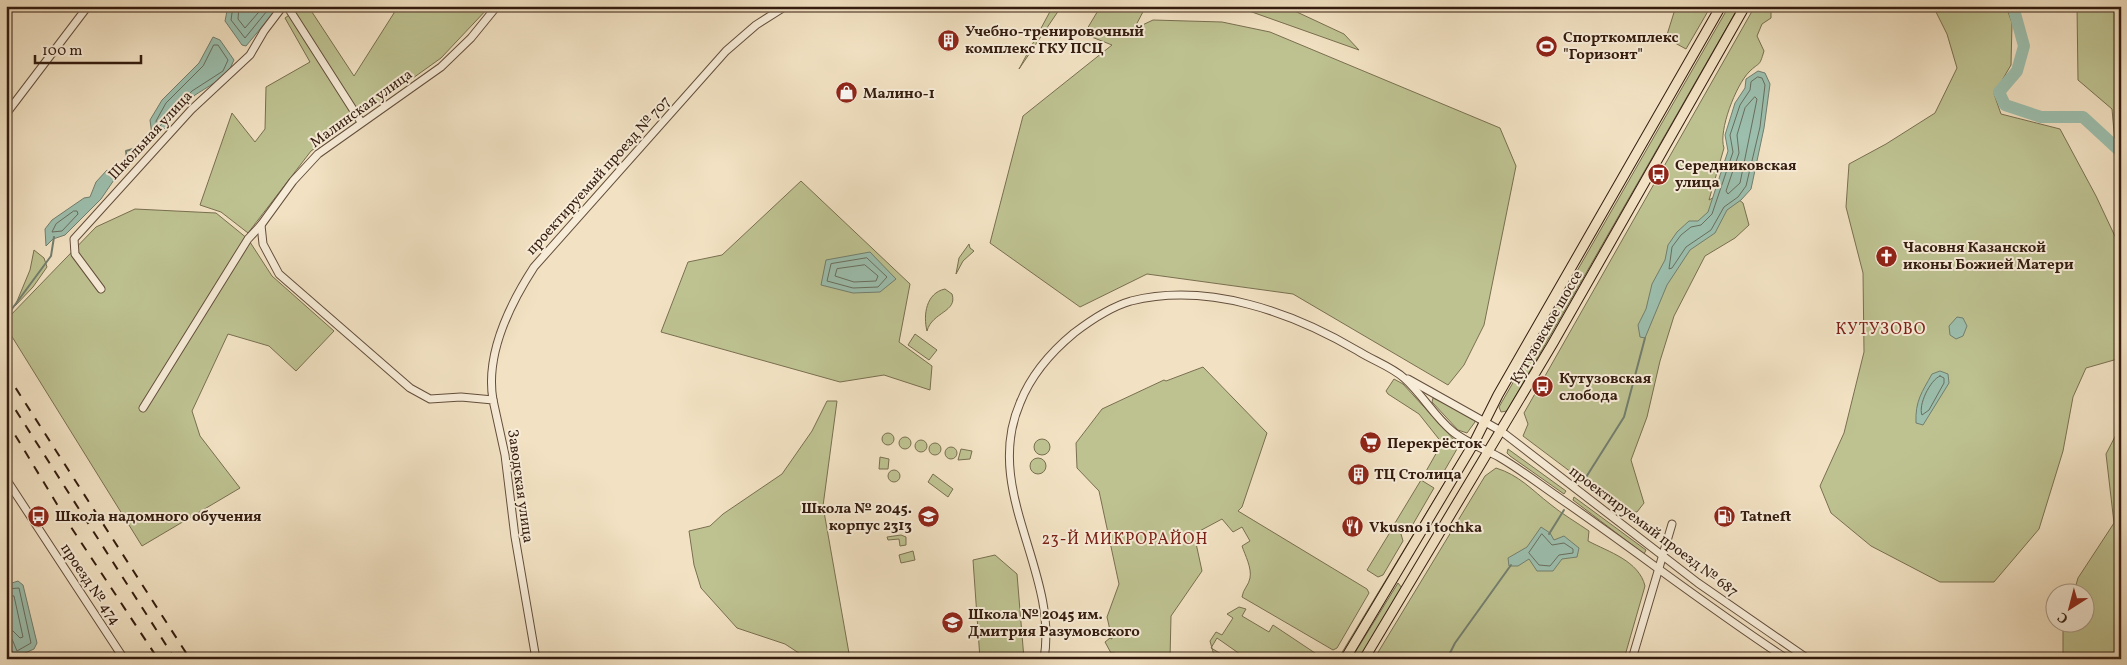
<svg xmlns="http://www.w3.org/2000/svg" width="2127" height="665" font-family="Vollkorn,serif">
<rect width="100%" height="100%" fill="#f2e2c3"/>
<filter id="stains"><feTurbulence type="fractalNoise" baseFrequency=".004" numOctaves="4"/><feColorMatrix values="0 0 0 0 .2 0 0 0 0 .09 0 0 0 0 .02 0 0 0 .5 -.17"/></filter>
<radialGradient id="worn" r=".72"><stop offset=".6" stop-color="#630" stop-opacity="0"/><stop offset="1" stop-color="#630" stop-opacity=".3"/></radialGradient>
<g fill="#bec291" stroke="#796f50">
<path d="M302,6H308L354,76L394,13L392,6H490L441,58L311,151L248,233L221,212L200,205L232,113L255,142L265,129L266,87L310,62L285,18Z"/>
<path d="M1053,6H1065L1059,10L1019,69Z"/>
<path d="M1090,6H1146L1134,29L1153,20L1222,22L1270,32L1500,128L1516,166L1484,325L1464,365L1448,385L1293,294L1147,274L1080,307L990,243L1023,116L1112,45L1084,34L1099,9Z"/>
<path d="M1235,6H1284L1344,34L1359,50Z"/>
<path d="M1676,6H1711L1686,49L1666,38Z"/>
<path d="M1729,6H1739L1507,411L1501,412L1499,407Z"/>
<path d="M1755,6H1771V18L1762,24L1757,36L1764,51C1759,68 1760,61 1749,72C1736,85 1718,131 1724,148L1709,200L1727,190L1743,203L1749,225L1735,238L1705,256L1674,316L1660,361L1647,417L1631,460L1644,503L1637,512H1624L1523,436L1528,424L1524,413Z"/>
<path d="M1933,6H2006L2012,23L2011,65L1994,94L2001,114L2060,129L2096,196L2121,249V358L2086,368L2073,397L2063,451L2039,529L1994,582H1940L1871,546L1831,513L1820,486L1844,433L1864,352L1863,273L1846,207L1849,164L1886,144L1935,113L1957,68L1947,34Z"/>
<path d="M2077,6H2121V169L2117,166L2112,109L2078,80Z"/>
<path d="M801,181L910,284L899,342L932,366L930,390L884,375L840,382L661,332L688,262L722,255Z"/>
<path d="M135,209L216,213L248,239L272,276L334,331L296,371L269,346L228,334L192,411L200,436L240,488L142,546L6,327V320L96,227Z"/>
<path d="M969,244L970,248L974,251L963,261L956,274L959,258Z"/>
<path d="M34,250L44,258L47,267L33,287L15,306L30,270Z"/>
<path d="M945,289L952,294C958,312 932,312 927,331C923,315 926,293 945,289Z"/>
<path d="M915,334L937,350L929,360L908,345Z"/>
<path d="M1203,367L1267,433L1242,507L1238,511L1367,589L1369,593L1337,648L1333,650L1242,597C1243,589 1249,585 1250,578C1252,568 1245,555 1242,546L1250,541L1242,527L1233,532L1222,519L1194,534L1202,571L1171,616L1170,659H1117L1115,653H1111L1105,642L1110,638L1112,639L1107,617L1119,584L1099,491L1077,468L1076,443L1102,409L1164,380L1166,381Z"/>
<path d="M1394,379L1403,384L1457,443V449L1439,480L1425,473L1442,443L1419,414L1388,394L1386,391Z"/>
<path d="M1433,398L1475,418V422L1467,433L1458,430L1432,402Z"/>
<path d="M827,401H837L823,506L850,659H808L785,644L737,628L701,588L694,565L689,531L710,526L723,514L782,474L812,431Z"/>
<path d="M2121,425V659H2063V623L2084,622V592H2074L2078,578L2114,523L2106,454Z"/>
<circle cx="888" cy="439" r="6"/>
<circle cx="905" cy="443" r="6"/>
<circle cx="1042" cy="447" r="8"/>
<circle cx="921" cy="446" r="6"/>
<circle cx="935" cy="449" r="6"/>
<circle cx="951" cy="453" r="6"/>
<path d="M961,449L972,451L970,459L958,460Z"/>
<path d="M1508,449L1566,491L1564,494L1510,456L1507,453Z"/>
<path d="M1464,453L1342,659H1338L1462,454Z"/>
<path d="M880,457L889,459L888,469H879Z"/>
<circle cx="1038" cy="466" r="8"/>
<path d="M1496,468C1519,475 1532,490 1550,504C1562,514 1576,522 1589,531L1588,541C1609,552 1639,561 1645,586L1624,659H1374L1485,476Z"/>
<circle cx="894" cy="476" r="6"/>
<path d="M933,474L953,489L948,497L928,482Z"/>
<path d="M1421,480L1434,488L1409,531L1395,523Z"/>
<path d="M1574,497L1646,550L1644,554L1573,500Z"/>
<path d="M1392,529L1401,534L1403,541L1383,575L1378,577L1367,570Z"/>
<path d="M901,535L906,537V545L900,546L899,539L888,540L887,537Z"/>
<path d="M913,551L915,560L901,563L899,555Z"/>
<path d="M995,555L1017,574L1024,659H980L973,560Z"/>
<path d="M1398,583L1402,588L1359,659H1351Z"/>
<path d="M1239,607L1246,609L1242,616L1269,632L1273,625L1324,659H1247L1217,638L1211,648L1230,659H1215L1210,641L1216,632L1222,635L1233,618L1227,614Z"/>
</g>
<g fill="#9cbfae" stroke="#727e6e">
<path d="M228,6H275L276,10L246,46L242,45L225,21Z"/>
<path d="M213,37L220,40L234,60L227,75L195,95L153,141H150L152,135L150,120L162,100L199,63Z"/>
<path d="M1758,71L1765,73L1770,84L1764,128L1751,189L1741,200L1727,210L1715,233L1690,250L1667,285L1645,338L1640,337L1638,325L1646,309L1652,284L1665,260L1668,245L1677,232L1689,221H1698L1708,212L1728,151L1725,135L1735,103L1745,88L1746,79Z"/>
<path d="M107,170L116,177L101,199L65,235L53,239L46,246L45,229L52,220L84,198L90,197L96,182Z"/>
<path d="M870,252L896,279L880,292L853,293L821,285L826,260Z"/>
<path d="M1957,317L1963,318L1967,326L1963,336L1956,339L1950,335L1949,326Z"/>
<path d="M1940,371L1948,374L1949,383L1923,425L1916,423C1915,401 1922,392 1932,374Z"/>
<path d="M1541,527L1550,533L1554,540L1564,536L1579,548L1577,557L1562,559L1553,571H1537L1529,559L1518,566H1509L1508,558L1527,547Z"/>
<path d="M18,581L23,585L37,643L34,649L14,658L6,632V585Z"/>
</g>
<g fill="none" stroke-linecap="round" stroke-linejoin="round">
<g stroke="#686e5e" stroke-width="1">
<path d="M233,6L231,20L245,38L271,6"/>
<path d="M239,6L238,19L245,28L264,6"/>
<path d="M214,45H218L228,60L223,71L192,91L160,126H157L156,121L166,103L203,66Z"/>
<path d="M1758,77L1762,78L1765,85L1760,127L1746,186L1738,197L1724,207L1711,230L1686,247L1672,268L1669,269L1672,247L1681,235L1691,227L1701,225L1712,214L1733,152L1730,135L1740,105L1750,90L1751,82Z"/>
<path d="M1755,97L1757,99L1740,183L1728,194L1726,191L1739,153L1737,135L1745,108Z"/>
<path d="M74,211H77L78,214L62,231L52,232L56,224Z"/>
<path d="M867,258L887,277L878,287L853,288L827,281L831,264Z"/>
<path d="M865,265L878,276L876,281L854,282L835,276L837,269Z"/>
<path d="M1940,376L1944,378V383L1929,410L1922,415C1918,405 1930,380 1940,376Z"/>
<path d="M1542,534L1552,545L1564,543L1573,549V553L1559,555L1550,566L1539,565L1529,553Z"/>
<path d="M6,589L19,588L31,643L17,651L12,639L6,636"/>
<path d="M6,595L14,596L23,637L20,638L13,631L6,630"/>
</g>
<g stroke="#727e6e" stroke-width="2">
<path d="M113,177L128,168L126,151L143,146L151,140"/>
<path d="M6,317L51,256L54,237"/>
<path d="M1583,482L1624,417L1645,338"/>
<path d="M1549,534L1564,510"/>
<path d="M1451,659L1449,655L1455,643L1511,565"/>
</g>
<path stroke="#9cbfae" stroke-width="12" d="M2013,6L2024,46L2017,71L1999,92L2005,105L2041,117H2083L2121,152"/>
<defs>
<g id="minor">
<path d="M287,6L361,122"/>
<path d="M497,6L471,38L441,67L318,154L293,181L261,225L263,244L279,274L410,388L430,399L461,397L493,400L505,455L515,537L536,659"/>
<path d="M6,114L88,6"/>
<path d="M101,289L75,254L74,239L191,110L250,55L264,31L283,6"/>
<path d="M1408,379L1501,431L1698,583L1808,659"/>
<path d="M493,400C485,354 510,304 534,267L726,51L756,25L786,6"/>
<path d="M143,408L248,239L261,225"/>
<path d="M6,479L124,659"/>
<path d="M1044,659C1059,571 982,491 1020,403C1031,375 1051,352 1074,333C1091,320 1110,307 1131,301C1208,282 1292,312 1358,351C1372,360 1392,367 1404,378C1422,394 1434,416 1452,431C1465,442 1484,449 1499,457C1520,469 1539,484 1558,497C1635,550 1709,608 1787,659"/>
<path d="M1632,659L1672,524"/>
</g>
<g id="major">
<path d="M1345,659L1474,443L1498,395L1721,6"/>
<path d="M1364,659L1553,343L1745,6"/>
</g>
</defs>
<use href="#minor" stroke="#644e3c" stroke-width="9"/>
<use href="#major" stroke="#341c0f" stroke-width="11"/>
<use href="#minor" stroke="#f7ecd8" stroke-width="7"/>
<use href="#major" stroke="#f2e2c3" stroke-width="9"/>
<g stroke="#341c0f" stroke-width="2" stroke-dasharray="9 9" stroke-linecap="butt">
<path d="M6,373L190,659"/>
<path d="M6,395L175,659"/>
<path d="M6,420L69,524L158,659"/>
</g>
</g>
<defs>
<symbol id="building-disc" viewBox="-11 -11 22 22"><circle r="9.5" fill="#8f2418" stroke="#f7ecd8"/><path d="M-4-6H4V6H1V3H-1V6H-4ZM-2.5-4.3h1.7v1.8h-1.7ZM.8-4.3h1.7v1.8H.8ZM-2.5-1h1.7V.8h-1.7ZM.8-1h1.7V.8H.8Z" fill="#fff"/></symbol>
<symbol id="stadium-disc" viewBox="-11 -11 22 22"><circle r="9.5" fill="#8f2418" stroke="#f7ecd8"/><path d="M0-5a6.5 5 0 1 0 0 10a6.5 5 0 1 0 0-10ZM-3.5-1.8h7v3.6h-7Z" fill="#fff"/></symbol>
<symbol id="shop-disc" viewBox="-11 -11 22 22"><circle r="9.5" fill="#8f2418" stroke="#f7ecd8"/><path d="M-5-2.5h2.3a2.7 3.5 0 0 1 5.4 0H5L5.5 6h-11ZM-1.5-2.5h3a1.5 2.3 0 0 0-3 0Z" fill="#fff"/></symbol>
<symbol id="bus-disc" viewBox="-11 -11 22 22"><circle r="9.5" fill="#8f2418" stroke="#f7ecd8"/><path d="M-5-6H5V4H4V6H2V4H-2V6H-4V4H-5ZM-3.5-4V0h7V-4ZM-3.5 1.2v1.5H-2V1.2ZM2 1.2v1.5H3.5V1.2Z" fill="#fff"/></symbol>
<symbol id="church-disc" viewBox="-11 -11 22 22"><circle r="9.5" fill="#8f2418" stroke="#f7ecd8"/><path d="M-1.2-6h2.4v3.5h3.3v2.4h-3.3V6h-2.4V-.1h-3.3v-2.4h3.3Z" fill="#fff"/></symbol>
<symbol id="supermarket-disc" viewBox="-11 -11 22 22"><circle r="9.5" fill="#8f2418" stroke="#f7ecd8"/><path d="M-6-5.5h2.5l.6 2H6L4.5 2H-2.5L-4.4-4H-6ZM-1.5 3.2a1.3 1.3 0 1 0 .1 0ZM3 3.2a1.3 1.3 0 1 0 .1 0Z" fill="#fff"/></symbol>
<symbol id="fuel-disc" viewBox="-11 -11 22 22"><circle r="9.5" fill="#8f2418" stroke="#f7ecd8"/><path d="M-5.5-6h7V0h2V4h1.3V-2.5L3-4.5l.8-.8L6-3V5H2.5V1h-1V6h-7ZM-4.2-4.7v3.2H.2V-4.7Z" fill="#fff"/></symbol>
<symbol id="school-disc" viewBox="-11 -11 22 22"><circle r="9.5" fill="#8f2418" stroke="#f7ecd8"/><path d="M0-5L7-2L0 1L-7-2ZM-4 1L0 2.5L4 1V4Q0 6-4 4Z" fill="#fff"/></symbol>
<symbol id="restaurant-disc" viewBox="-11 -11 22 22"><circle r="9.5" fill="#8f2418" stroke="#f7ecd8"/><path d="M-5-6h1v4h1v-4h1v4h1v-4h1v5L-1.5 .5V6h-2V.5L-5-1ZM5-6V6H3V1.5H1.5Q1.5-4 5-6Z" fill="#fff"/></symbol>
</defs>
<g fill-rule="evenodd">
<use href="#building-disc" x="936" y="28" width="25" height="25"/>
<use href="#stadium-disc" x="1534" y="34" width="25" height="25"/>
<use href="#shop-disc" x="834" y="80" width="25" height="25"/>
<use href="#bus-disc" x="1646" y="162" width="25" height="25"/>
<use href="#church-disc" x="1874" y="244" width="25" height="25"/>
<use href="#bus-disc" x="1530" y="374" width="25" height="25"/>
<use href="#supermarket-disc" x="1358" y="430" width="25" height="25"/>
<use href="#building-disc" x="1346" y="462" width="25" height="25"/>
<use href="#bus-disc" x="26" y="504" width="25" height="25"/>
<use href="#fuel-disc" x="1712" y="504" width="25" height="25"/>
<use href="#school-disc" x="916" y="504" width="25" height="25"/>
<use href="#restaurant-disc" x="1340" y="514" width="25" height="25"/>
<use href="#school-disc" x="940" y="610" width="25" height="25"/>
</g>
<g text-anchor="middle" stroke-width="4" stroke-linejoin="round" paint-order="stroke">
<g font-size="15" font-weight="bold" fill="#341c0f" stroke="#f7ecd8" text-anchor="start">
<text x="965" y="36">Учебно-тренировочный<tspan x="965" dy="17">комплекс ГКУ ПСЦ</tspan></text>
<text x="1563" y="42">Спорткомплекс<tspan x="1563" dy="17">"Горизонт"</tspan></text>
<text x="863" y="98">Малино-1</text>
<text x="1675" y="170">Середниковская<tspan x="1675" dy="17">улица</tspan></text>
<text x="1903" y="252">Часовня Казанской<tspan x="1903" dy="17">иконы Божией Матери</tspan></text>
<text x="1559" y="383">Кутузовская<tspan x="1559" dy="17">слобода</tspan></text>
<text x="1387" y="448">Перекрёсток</text>
<text x="1374" y="479">ТЦ Столица</text>
<text x="912" y="513" text-anchor="end">Школа № 2045.<tspan x="912" dy="17">корпус 2313</tspan></text>
<text x="55" y="521">Школа надомного обучения</text>
<text x="1740" y="521">Tatneft</text>
<text x="1369" y="532">Vkusno i tochka</text>
<text x="968" y="619">Школа № 2045 им.<tspan x="968" dy="17">Дмитрия Разумовского</tspan></text>
</g>
<g font-size="15" fill="#341c0f" stroke="#f7ecd8">
<text transform="translate(361 108) rotate(-36)" y="5">Малинская улица</text>
<text transform="translate(150 135) rotate(-47)" y="5">Школьная улица</text>
<text transform="translate(598 175) rotate(-48)" y="5">проектируемый проезд № 707</text>
<text transform="translate(1546 327) rotate(-60)" y="5">Кутузовское шоссе</text>
<text transform="translate(521 486) rotate(82)" y="5">Заводская улица</text>
<text transform="translate(1654 531) rotate(37)" y="5">проектируемый проезд № 687</text>
<text transform="translate(91 584) rotate(56)" y="5">проезд № 474</text>
</g>
<g font-size="16" letter-spacing="1" fill="#7a1f14" stroke="#f7ecd8">
<text x="1881" y="334">КУТУЗОВО</text>
<text x="1125" y="544">23-Й МИКРОРАЙОН</text>
</g>
</g>
<rect width="2127" height="665" fill="none" stroke="#f2e2c3" stroke-width="25"/>
<rect x="8" y="8" width="2112" height="650" fill="none" stroke="#341c0f" stroke-width="2.5"/>
<rect x="12" y="12" width="2102" height="640" fill="none" stroke="#341c0f"/>
<g transform="translate(2070 608) rotate(216)"><circle r="24" fill="#f7ecd8" stroke="#a99988"/>
<path d="M0-4L9 19L0 12L-9 19Z" fill="#8f2418"/>
<text y="-8" font-size="14" font-weight="bold" text-anchor="middle" fill="#341c0f">С</text>
</g>
<path d="M35 55v8h106v-8" fill="none" stroke="#341c0f" stroke-width="2.5"/>
<text x="42" y="55" font-size="15" fill="#341c0f" stroke="#f7ecd8" stroke-width="4" paint-order="stroke">100 m</text>
<rect width="100%" height="100%" filter="url(#stains)"/>
<rect width="100%" height="100%" fill="url(#worn)"/>
</svg>
